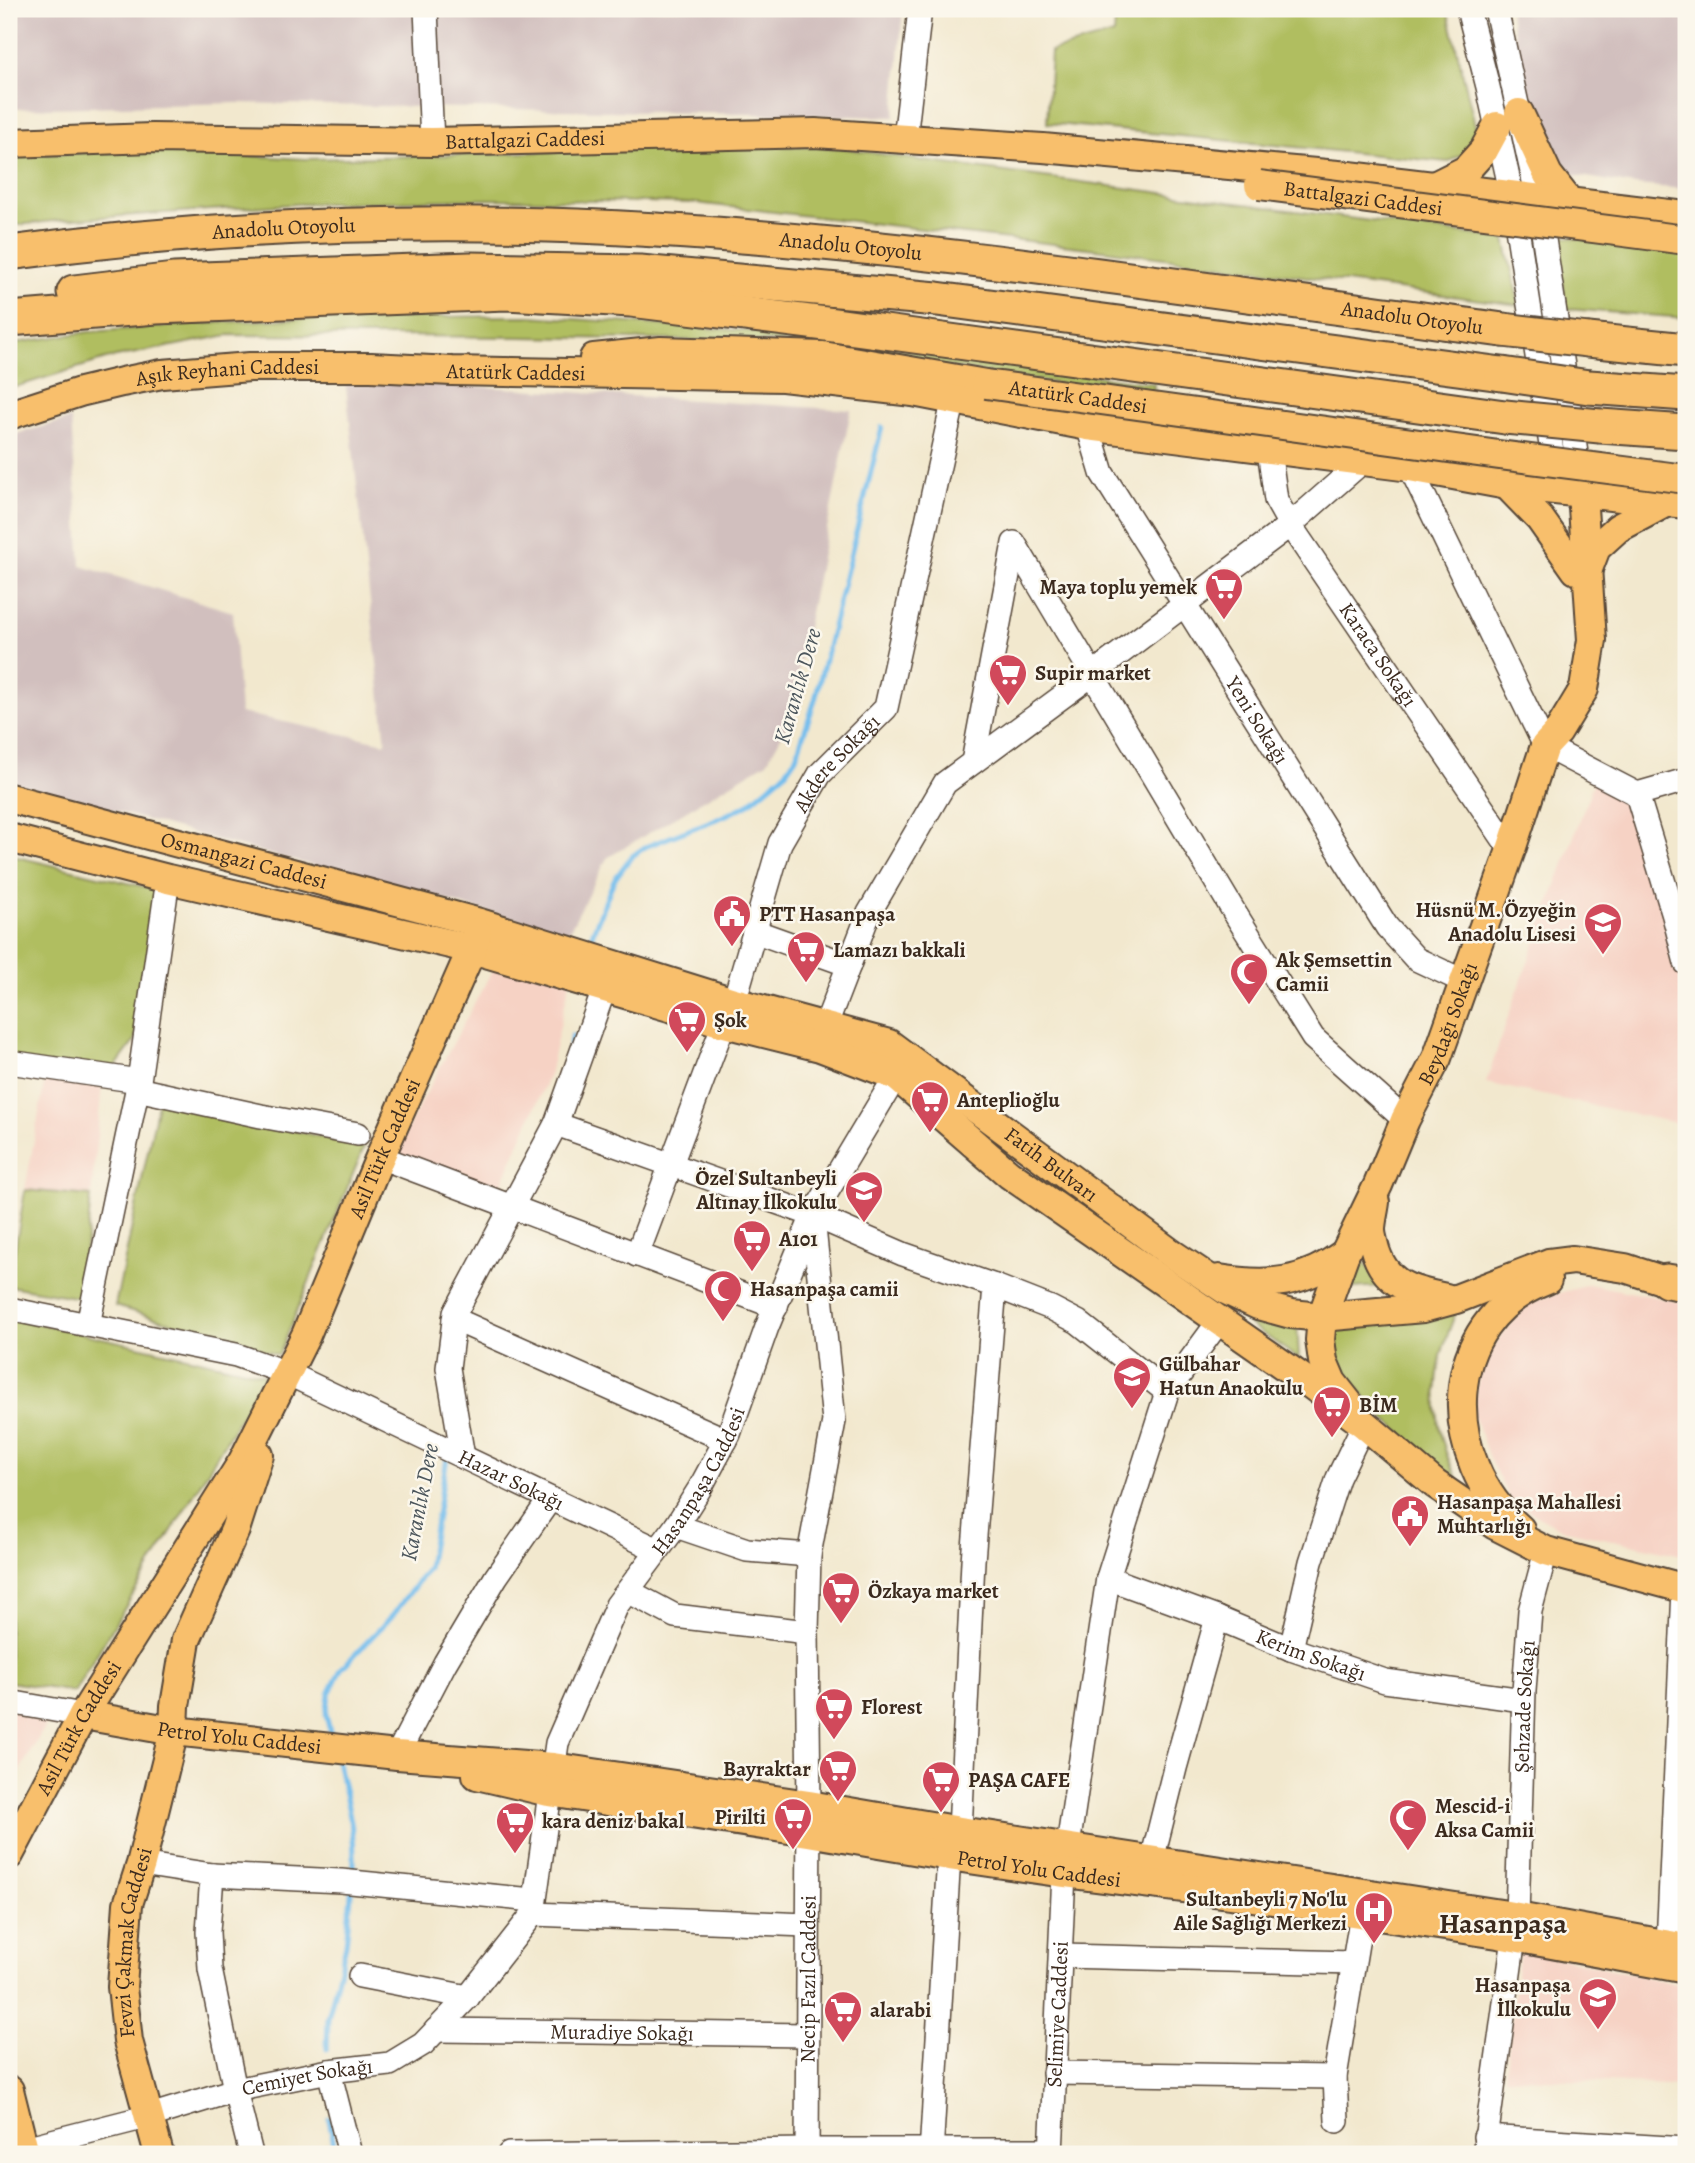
<svg xmlns="http://www.w3.org/2000/svg" width="1695" height="2163" font-family="Alegreya,serif">
<rect width="100%" height="100%" fill="#fbf7ec"/>
<filter id="ink" filterUnits="userSpaceOnUse"><feTurbulence type="fractalNoise" baseFrequency=".0143" numOctaves="2"/><feDisplacementMap in="SourceGraphic" scale="14" xChannelSelector="R" yChannelSelector="G"/><feConvolveMatrix kernelMatrix="1 2 1 2 8 2 1 2 1" color-interpolation-filters="sRGB"/></filter>
<filter id="wash" filterUnits="userSpaceOnUse"><feTurbulence type="fractalNoise" baseFrequency=".00686" numOctaves="4" result="noise"/><feDisplacementMap in="SourceGraphic" scale="28" xChannelSelector="R" yChannelSelector="G"/><feGaussianBlur stdDeviation="1.57" result="paint"/><feColorMatrix in="noise" values="0 0 0 0 0 0 0 0 0 0 0 0 0 0 0 0 0 1.4 0 .05"/><feComposite in="paint" operator="in"/></filter>
<g filter="url(#wash)">
<rect width="100%" height="100%" fill="#f2e8ce"/>
<g fill="#f6d2c4">
<path d="M1594,781L1618,788L1638,832L1667,915L1686,996V1125L1486,1083L1508,1017Z"/>
<path d="M499,958L570,981L549,1075L497,1194L392,1157Z"/>
<path d="M45,1080L102,1085L91,1196L25,1190Z"/>
<path d="M1588,1284L1686,1303V1556L1562,1529L1511,1501L1489,1458L1473,1413L1481,1361L1528,1303Z"/>
<path d="M9,1706L53,1712L9,1790Z"/>
<path d="M1520,1949L1686,1986V2086L1505,2077Z"/>
</g>
<g fill="#d1bfbe">
<path d="M9,9H903L894,117L236,103L9,109Z"/>
<path d="M1509,9H1686V189L1635,185L1557,172L1526,90Z"/>
<path d="M345,378L851,410L787,726L767,762L607,858L568,933L232,844L9,781V436L71,419L81,566L233,612L240,713L386,743Z"/>
</g>
<g fill="#b0be60" stroke="#76743f" stroke-width="2">
<path d="M1116,9H1447L1476,129L1467,152L1448,162L1047,123L1051,51L1114,34Z"/>
<path d="M713,144L843,148L924,161L1505,239L1519,305L1088,248L696,203L487,199L296,204L62,220L9,226V156L148,150L306,159L494,154Z"/>
<path d="M1558,236L1686,252V318L1566,309Z"/>
<path d="M529,316L791,334L1154,384L1153,398L789,342L520,337L228,335L106,359L9,389V344L88,332L226,322L314,318Z"/>
<path d="M9,855L158,890L135,1040L102,1085L9,1076Z"/>
<path d="M159,1099L364,1147L279,1355L115,1306Z"/>
<path d="M25,1190L91,1196L81,1298L9,1286Z"/>
<path d="M1352,1247L1383,1286L1339,1289Z"/>
<path d="M1208,1295L1297,1319L1299,1359Z"/>
<path d="M1457,1309C1451,1326 1443,1344 1440,1361C1431,1404 1439,1444 1459,1483L1378,1413L1348,1376L1334,1350L1333,1326Z"/>
<path d="M9,1317L266,1375L74,1692L9,1682Z"/>
</g>
<g fill="none" stroke-linecap="round" stroke-linejoin="round">
<g stroke="#74beed" stroke-width="5">
<path d="M590,940L614,880L631,857L645,847L724,816L747,805L785,773L796,757L815,700L882,427"/>
<path d="M566,1063L572,1036"/>
<path d="M332,1739L326,1715L329,1694L341,1669L393,1615L428,1568L447,1458"/>
<path d="M336,1756C345,1795 358,1836 353,1877"/>
<path d="M327,2049L328,2018L346,1944L352,1886"/>
<path d="M329,2119L336,2154"/>
</g>
</g>
</g>
<g filter="url(#ink)">
<g fill="none" stroke-linecap="round" stroke-linejoin="round">
<defs>
<g id="minor">
<path d="M426,9L432,142"/>
<path d="M1468,9L1488,87L1512,196L1556,477"/>
<path d="M1496,9L1538,199L1580,480"/>
<path d="M905,139L920,9"/>
<path id="s1" d="M1088,426L1102,473L1387,927L1416,959L1465,982"/>
<path id="s2" d="M1269,450L1276,500L1290,525L1511,850"/>
<path d="M1410,467L1545,746L1637,794L1674,916L1686,963"/>
<path d="M973,762L1014,543L1236,915L1313,1038L1405,1120"/>
<path d="M1637,794L1686,780"/>
<path d="M754,931L849,965"/>
<path id="s3" d="M734,1002L780,843L820,774L886,708L954,398"/>
<path d="M825,1027L869,913L945,783L1082,682L1290,525L1363,461"/>
<path d="M9,1062L139,1081L168,879"/>
<path d="M137,1089L261,1116L358,1134"/>
<path d="M556,1124L813,1215L903,1254L995,1286"/>
<path d="M380,1157L776,1307"/>
<path d="M637,1255L724,1023"/>
<path id="s4" d="M9,1309L236,1355L287,1373L658,1550"/>
<path d="M454,1319L726,1440"/>
<path d="M88,1325L139,1081"/>
<path d="M463,1457L448,1368L455,1313L556,1124L605,987"/>
<path d="M676,1526L747,1550L809,1555"/>
<path id="s5" d="M1108,1578L1217,1618L1291,1649L1385,1681L1523,1700"/>
<path d="M628,1591L675,1616L807,1632"/>
<path d="M1291,1649L1311,1562L1338,1478L1364,1424"/>
<path d="M9,1702L83,1715"/>
<path d="M397,1755L445,1663L496,1577L550,1499"/>
<path d="M960,1831L973,1561L995,1286L1051,1308L1078,1322L1167,1392"/>
<path d="M1152,1860L1175,1768L1217,1618"/>
<path d="M141,1864L212,1875L341,1881L533,1900"/>
<path d="M212,1875L208,1932L210,1969L235,2090L251,2154"/>
<path id="s6" d="M533,1914L557,1743L617,1605L676,1526L700,1488L729,1434L767,1327L813,1215L896,1076L907,1063"/>
<path d="M533,1914L807,1925"/>
<path d="M1668,1945L1684,1589"/>
<path d="M1061,1956L1353,1963"/>
<path d="M360,1976L468,1997"/>
<path id="s7" d="M436,2030L806,2035"/>
<path d="M329,2071L350,2154"/>
<path d="M1054,2073L1335,2077"/>
<path d="M1337,2121L1335,2077L1362,1913"/>
<path d="M1485,2137L1686,2149"/>
<path id="s8" d="M9,2152L150,2116L235,2090L329,2071L390,2064L423,2044L468,1997L533,1914"/>
<path d="M509,2154L807,2150H1051"/>
<path id="s9" d="M807,2154L809,1805L807,1632L809,1555L834,1421L813,1218"/>
<path d="M931,2154L949,1856"/>
<path id="s10" d="M1051,2154L1064,1873L1108,1578L1167,1392L1220,1320"/>
<path id="s11" d="M1484,2154L1517,1916L1524,1691L1530,1611L1546,1551"/>
</g>
<g id="major">
<path d="M1519,113L1548,175L1570,203"/>
<path id="s12" d="M9,143L152,138L432,142L815,133L1043,148L1349,176L1686,216"/>
<path d="M1434,186L1466,170L1484,150L1497,126"/>
<path d="M594,358L661,351L823,356L986,384"/>
<path id="s13" d="M9,415L80,392L122,382L162,374L250,367H371L452,371L783,377L913,392L1088,426L1410,467L1507,485L1686,504"/>
<path d="M1507,485L1540,519L1576,570"/>
<path d="M1588,569L1596,548L1618,528L1667,502"/>
<path id="s14" d="M9,798L480,923L734,1002L889,1044L1172,1254L1226,1290L1258,1305L1291,1314L1322,1317L1423,1308L1456,1299L1549,1263L1573,1260L1625,1268L1686,1288"/>
<path d="M9,838L168,879L472,949L724,1023L820,1047L896,1076L1009,1174L1309,1383L1364,1424L1435,1484L1495,1525L1546,1551L1686,1589"/>
<path d="M1375,1202C1374,1211 1371,1221 1371,1230C1371,1235 1373,1241 1374,1246C1384,1285 1411,1291 1446,1298"/>
<path d="M1219,1279C1269,1287 1303,1284 1345,1253"/>
<path id="s15" d="M1350,1405L1332,1382L1323,1361L1320,1340L1322,1317L1345,1253L1378,1185L1405,1120L1437,1058L1511,850L1545,746L1558,732L1584,689L1592,640L1582,493"/>
<path d="M1520,1529C1439,1460 1438,1321 1547,1280"/>
<path id="s16" d="M83,1715L174,1731L397,1755L553,1767L809,1805L960,1831L1501,1914L1686,1948"/>
<path id="s17" d="M477,1775L549,1792L808,1832L949,1856L1064,1873L1239,1895L1498,1934L1686,1969"/>
<path id="s18" d="M9,1855L83,1715L243,1461L306,1335L380,1157L472,949L477,932"/>
<path d="M9,2090L25,2154"/>
<path id="s19" d="M159,2154L128,2041L122,1987L128,1904L141,1864L174,1731L175,1706L186,1640L235,1530L259,1455"/>
</g>
<g id="highway">
<path id="s20" d="M9,253C223,224 440,217 656,230C940,247 1221,293 1503,330"/>
<path d="M74,292L174,280L470,269L640,272L937,299L1502,374"/>
<path d="M9,319L156,307L506,293L631,300L834,325L1505,417"/>
<path d="M1588,340L1686,350"/>
<path d="M1589,387L1686,394"/>
<path d="M1600,426L1686,432"/>
<path d="M1667,1281L1686,1284"/>
</g>
</defs>
<use href="#minor" stroke="#564638" stroke-width="26"/>
<use href="#major" stroke="#564638" stroke-width="32"/>
<use href="#highway" stroke="#564638" stroke-width="37"/>
<use href="#minor" stroke="#fff" stroke-width="23"/>
<use href="#major" stroke="#f8bf6c" stroke-width="28"/>
<use href="#highway" stroke="#f8bf6c" stroke-width="33"/>
<defs>
<g id="major-bridge">
<path id="s21" d="M1259,185L1686,240"/>
<path id="s22" d="M986,384L1499,455L1686,479"/>
</g>
<g id="highway-bridge">
<path d="M1503,330L1588,340"/>
<path d="M1502,374L1589,387"/>
<path d="M1505,417L1600,426"/>
</g>
</defs>
<use href="#major-bridge" stroke="#564638" stroke-width="32" stroke-linecap="butt"/>
<use href="#highway-bridge" stroke="#564638" stroke-width="37" stroke-linecap="butt"/>
<use href="#major-bridge" stroke="#f8bf6c" stroke-width="28"/>
<use href="#highway-bridge" stroke="#f8bf6c" stroke-width="33"/>
</g>
</g>
<defs>
<symbol id="supermarket-pin" viewBox="-11 -11 22 30"><path d="M0 17L-7.5 6A9.5 9.5 0 1 1 7.5 6Z" fill="#d1495b" stroke="#fbf7ec"/><path d="M-6-5.5h2.5l.6 2H6L4.5 2H-2.5L-4.4-4H-6ZM-1.5 3.2a1.3 1.3 0 1 0 .1 0ZM3 3.2a1.3 1.3 0 1 0 .1 0Z" fill="#fff"/></symbol>
<symbol id="civic-pin" viewBox="-11 -11 22 30"><path d="M0 17L-7.5 6A9.5 9.5 0 1 1 7.5 6Z" fill="#d1495b" stroke="#fbf7ec"/><path d="M-.6-6.5H3V-4.5H.6V-3L4-1V1h2V6H-6V1h2V-1L-.6-3ZM-1.2 2.5V6h2.4V2.5Z" fill="#fff"/></symbol>
<symbol id="school-pin" viewBox="-11 -11 22 30"><path d="M0 17L-7.5 6A9.5 9.5 0 1 1 7.5 6Z" fill="#d1495b" stroke="#fbf7ec"/><path d="M0-5L7-2L0 1L-7-2ZM-4 1L0 2.5L4 1V4Q0 6-4 4Z" fill="#fff"/></symbol>
<symbol id="mosque-pin" viewBox="-11 -11 22 30"><path d="M0 17L-7.5 6A9.5 9.5 0 1 1 7.5 6Z" fill="#d1495b" stroke="#fbf7ec"/><path d="M3.5-4.9A6 6 0 1 0 3.5 4.9A5 5 0 1 1 3.5-4.9Z" fill="#fff"/></symbol>
<symbol id="hospital-pin" viewBox="-11 -11 22 30"><path d="M0 17L-7.5 6A9.5 9.5 0 1 1 7.5 6Z" fill="#d1495b" stroke="#fbf7ec"/><path d="M-5-5h3v3.5h4V-5h3V5h-3V1.5h-4V5h-3Z" fill="#fff"/></symbol>
</defs>
<g fill-rule="evenodd">
<use href="#supermarket-pin" x="1202" y="565" width="44" height="60"/>
<use href="#supermarket-pin" x="986" y="651" width="44" height="60"/>
<use href="#civic-pin" x="710" y="892" width="44" height="60"/>
<use href="#school-pin" x="1581" y="900" width="44" height="60"/>
<use href="#supermarket-pin" x="784" y="928" width="44" height="60"/>
<use href="#mosque-pin" x="1227" y="950" width="44" height="60"/>
<use href="#supermarket-pin" x="665" y="998" width="44" height="60"/>
<use href="#supermarket-pin" x="908" y="1078" width="44" height="60"/>
<use href="#school-pin" x="842" y="1168" width="44" height="60"/>
<use href="#supermarket-pin" x="730" y="1217" width="44" height="60"/>
<use href="#mosque-pin" x="701" y="1267" width="44" height="60"/>
<use href="#school-pin" x="1110" y="1354" width="44" height="60"/>
<use href="#supermarket-pin" x="1310" y="1383" width="44" height="60"/>
<use href="#civic-pin" x="1388" y="1492" width="44" height="60"/>
<use href="#supermarket-pin" x="819" y="1569" width="44" height="60"/>
<use href="#supermarket-pin" x="812" y="1685" width="44" height="60"/>
<use href="#supermarket-pin" x="816" y="1747" width="44" height="60"/>
<use href="#supermarket-pin" x="919" y="1758" width="44" height="60"/>
<use href="#supermarket-pin" x="771" y="1795" width="44" height="60"/>
<use href="#mosque-pin" x="1386" y="1796" width="44" height="60"/>
<use href="#supermarket-pin" x="493" y="1799" width="44" height="60"/>
<use href="#hospital-pin" x="1352" y="1889" width="44" height="60"/>
<use href="#school-pin" x="1576" y="1975" width="44" height="60"/>
<use href="#supermarket-pin" x="821" y="1988" width="44" height="60"/>
</g>
<g text-anchor="middle" stroke-width="5" stroke-linejoin="round" paint-order="stroke">
<g font-size="21" fill="#3b2a1e" stroke="#fbf7ec">
<text dy="7" stroke="none"><textPath href="#s12" startOffset="516">Battalgazi Caddesi</textPath></text>
<text dy="7" stroke="none"><textPath href="#s21" startOffset="105">Battalgazi Caddesi</textPath></text>
<text dy="7" stroke="none"><textPath href="#s20" startOffset="276">Anadolu Otoyolu</textPath></text>
<text dy="7" stroke="none"><textPath href="#s20" startOffset="844">Anadolu Otoyolu</textPath></text>
<text dy="7" stroke="none"><textPath href="#s20" startOffset="1410">Anadolu Otoyolu</textPath></text>
<text dy="7" stroke="none"><textPath href="#s13" startOffset="513">Atatürk Caddesi</textPath></text>
<text dy="7" stroke="none"><textPath href="#s13" startOffset="224">Aşık Reyhani Caddesi</textPath></text>
<text dy="7" stroke="none"><textPath href="#s22" startOffset="93">Atatürk Caddesi</textPath></text>
<text dy="7" stroke="none"><textPath href="#s2" startOffset="236">Karaca Sokağı</textPath></text>
<text dy="7" stroke="none"><textPath href="#s1" startOffset="341">Yeni Sokağı</textPath></text>
<text dy="7" stroke="none"><textPath href="#s3" startOffset="264">Akdere Sokağı</textPath></text>
<text dy="7" stroke="none"><textPath href="#s14" startOffset="243">Osmangazi Caddesi</textPath></text>
<text dy="7" stroke="none"><textPath href="#s15" startOffset="416">Beydağı Sokağı</textPath></text>
<text dy="7" stroke="none"><textPath href="#s18" startOffset="802">Asil Türk Caddesi</textPath></text>
<text dy="7" stroke="none"><textPath href="#s14" startOffset="1116">Fatih Bulvarı</textPath></text>
<text dy="7" stroke="none"><textPath href="#s6" startOffset="472">Hasanpaşa Caddesi</textPath></text>
<text dy="7" stroke="none"><textPath href="#s4" startOffset="534">Hazar Sokağı</textPath></text>
<text dy="7" stroke="none"><textPath href="#s5" startOffset="217">Kerim Sokağı</textPath></text>
<text dy="7" stroke="none"><textPath href="#s11" startOffset="450">Şehzade Sokağı</textPath></text>
<text dy="7" stroke="none"><textPath href="#s18" startOffset="145">Asil Türk Caddesi</textPath></text>
<text dy="7" stroke="none"><textPath href="#s16" startOffset="158">Petrol Yolu Caddesi</textPath></text>
<text dy="7" stroke="none"><textPath href="#s17" startOffset="570">Petrol Yolu Caddesi</textPath></text>
<text dy="7" stroke="none"><textPath href="#s19" startOffset="217">Fevzi Çakmak Caddesi</textPath></text>
<text dy="7" stroke="none"><textPath href="#s9" startOffset="175">Necip Fazıl Caddesi</textPath></text>
<text dy="7" stroke="none"><textPath href="#s10" startOffset="140">Selimiye Caddesi</textPath></text>
<text dy="7" stroke="none"><textPath href="#s7" startOffset="186">Muradiye Sokağı</textPath></text>
<text dy="7" stroke="none"><textPath href="#s8" startOffset="308">Cemiyet Sokağı</textPath></text>
</g>
<g font-size="21" font-weight="bold" fill="#3b2a1e" stroke="#fbf7ec" text-anchor="start">
<text x="1197" y="594" text-anchor="end">Maya toplu yemek</text>
<text x="1035" y="680">Supir market</text>
<text x="1576" y="917" text-anchor="end">Hüsnü M. Özyeğin<tspan x="1576" dy="24">Anadolu Lisesi</tspan></text>
<text x="759" y="921">PTT Hasanpaşa</text>
<text x="833" y="957">Lamazı bakkali</text>
<text x="1276" y="967">Ak Şemsettin<tspan x="1276" dy="24">Camii</tspan></text>
<text x="714" y="1027">Şok</text>
<text x="957" y="1107">Anteplioğlu</text>
<text x="837" y="1185" text-anchor="end">Özel Sultanbeyli<tspan x="837" dy="24">Altınay İlkokulu</tspan></text>
<text x="779" y="1246">A101</text>
<text x="750" y="1296">Hasanpaşa camii</text>
<text x="1159" y="1371">Gülbahar<tspan x="1159" dy="24">Hatun Anaokulu</tspan></text>
<text x="1359" y="1412">BİM</text>
<text x="1437" y="1509">Hasanpaşa Mahallesi<tspan x="1437" dy="24">Muhtarlığı</tspan></text>
<text x="868" y="1598">Özkaya market</text>
<text x="861" y="1714">Florest</text>
<text x="811" y="1776" text-anchor="end">Bayraktar</text>
<text x="968" y="1787">PAŞA CAFE</text>
<text x="1435" y="1813">Mescid-i<tspan x="1435" dy="24">Aksa Camii</tspan></text>
<text x="766" y="1824" text-anchor="end">Pirilti</text>
<text x="542" y="1828">kara deniz bakal</text>
<text x="1347" y="1906" text-anchor="end">Sultanbeyli 7 No'lu<tspan x="1347" dy="24">Aile Sağlığı Merkezi</tspan></text>
<text x="1571" y="1992" text-anchor="end">Hasanpaşa<tspan x="1571" dy="24">İlkokulu</tspan></text>
<text x="870" y="2017">alarabi</text>
</g>
<g font-size="23" font-style="italic" fill="#4c565c" stroke="#fbf7ec">
<text transform="translate(797 686) rotate(-74)" y="8">Karanlık Dere</text>
<text transform="translate(419 1502) rotate(-79)" y="8">Karanlık Dere</text>
</g>
<g font-size="28" font-weight="bold" fill="#3b2a1e" stroke="#fbf7ec">
<text x="1503" y="1933">Hasanpaşa</text>
</g>
</g>
<rect width="1695" height="2163" fill="none" stroke="#fbf7ec" stroke-width="35"/>
</svg>
